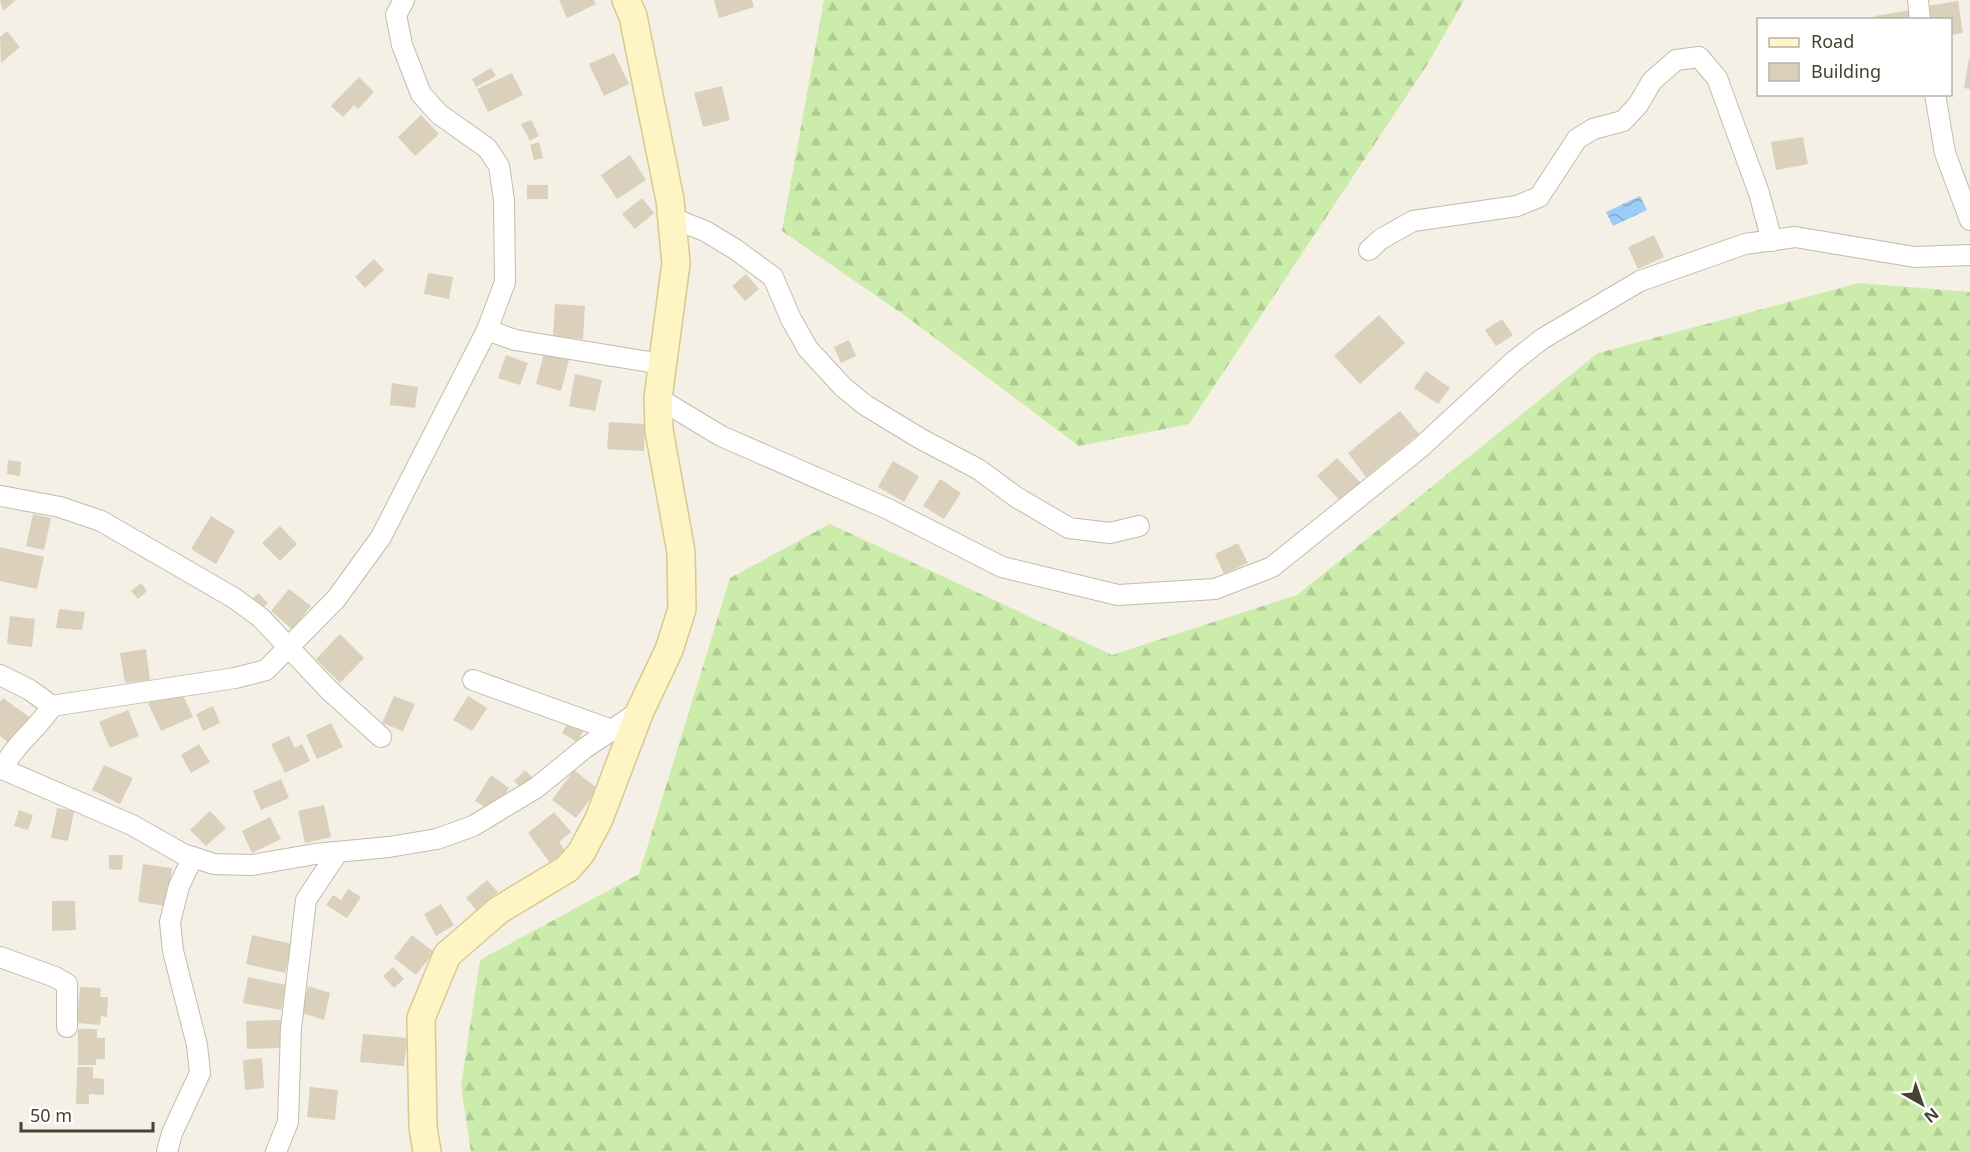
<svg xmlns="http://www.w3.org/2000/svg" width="1970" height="1152" font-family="'Noto Sans',sans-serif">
<defs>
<pattern id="forest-firs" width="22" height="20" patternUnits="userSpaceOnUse" patternTransform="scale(1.5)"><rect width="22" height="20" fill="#cbecaa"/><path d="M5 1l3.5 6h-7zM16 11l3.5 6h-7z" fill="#b0cc93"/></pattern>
<pattern id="water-waves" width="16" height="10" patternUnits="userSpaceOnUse" patternTransform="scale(1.5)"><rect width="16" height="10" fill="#9ccdf7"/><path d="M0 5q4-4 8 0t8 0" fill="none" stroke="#81a8c9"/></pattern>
</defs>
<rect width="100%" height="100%" fill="#f4f0e5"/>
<g fill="url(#forest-firs)">
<path d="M824,0H1464L1427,65L1189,424L1079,446L907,317L782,231Z"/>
<path d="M1859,283L1970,292V1152H471L461,1086L480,960L639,874L730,578L830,524L1112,655L1297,595L1598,353Z"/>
</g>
<path fill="url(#water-waves)" d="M1640,196L1647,210L1613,226L1606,212Z"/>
<g fill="#dad0bc">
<path d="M0,0H16L3,11Z"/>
<path d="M559,0H594L596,4L567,18Z"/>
<path d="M714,0H752L754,7L719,18Z"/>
<path d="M1958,1L1963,33L1950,35V20H1929L1927,6Z"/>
<path d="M1911,10L1912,20H1876L1875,16Z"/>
<path d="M7,31L20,47L1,63L0,37Z"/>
<path d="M614,53L629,84L604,96L589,64Z"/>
<path d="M1969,58L1970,59V89L1964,88Z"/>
<path d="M491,68L496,76L476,87L472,79Z"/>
<path d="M512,73L523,95L488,112L477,89Z"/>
<path d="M359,77L374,92L358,109L354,105L343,117L331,106Z"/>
<path d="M722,86L730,120L703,127L694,93Z"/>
<path d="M421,115L439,134L415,156L398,137Z"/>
<path d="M531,120L539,136L530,141L521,124Z"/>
<path d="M1803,137L1808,164L1776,170L1771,142Z"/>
<path d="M539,142L543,158L534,160L530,145Z"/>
<path d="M630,155L646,180L617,199L601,175Z"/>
<rect x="527" y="185" width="21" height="14"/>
<path d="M642,198L654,213L635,229L622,214Z"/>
<path d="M1654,235L1664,257L1638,269L1628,247Z"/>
<path d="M374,259L384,270L365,288L355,277Z"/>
<path d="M428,273L453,277L449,299L424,294Z"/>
<path d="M746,274L759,289L745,301L732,286Z"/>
<path d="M555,304L585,306L583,339L553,337Z"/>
<path d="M1379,315L1405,343L1360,384L1334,356Z"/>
<path d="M1502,319L1513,335L1496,346L1485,330Z"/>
<path d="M849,340L856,356L841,363L834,347Z"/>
<path d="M544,353L569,360L561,391L536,384Z"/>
<path d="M506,355L528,363L520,385L498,378Z"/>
<path d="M1426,371L1450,388L1438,404L1414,388Z"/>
<path d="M575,374L602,380L595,411L569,406Z"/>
<path d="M392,383L418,387L415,408L390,405Z"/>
<path d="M1400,411L1419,434L1366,477L1348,453Z"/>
<path d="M609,422L645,424L644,451L607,449Z"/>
<path d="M1337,458L1361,483L1341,502L1317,476Z"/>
<path d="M8,460L21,462L20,476L7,474Z"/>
<path d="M893,461L919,476L904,502L878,487Z"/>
<path d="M940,479L961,493L944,519L923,506Z"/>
<path d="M33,514L51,518L44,550L26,546Z"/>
<path d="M211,516L235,531L216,564L191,549Z"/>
<path d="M280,526L297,544L280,561L262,543Z"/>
<path d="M1238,543L1248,563L1224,574L1215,554Z"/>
<path d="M0,547L44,557L37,589L0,581Z"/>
<path d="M141,583L147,591L138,599L131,591Z"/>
<path d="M289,589L311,606L292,629L271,611Z"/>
<path d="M258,593L268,603L260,611L251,601Z"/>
<path d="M59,609L85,612L82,630L56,628Z"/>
<path d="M10,616L35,619L32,647L7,644Z"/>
<path d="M340,634L364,658L340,683L316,659Z"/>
<path d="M146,649L150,680L125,683L120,653Z"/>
<path d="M180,689L193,717L161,731L148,703Z"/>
<path d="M394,696L415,704L403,731L382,723Z"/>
<path d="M468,696L487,708L472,731L453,720Z"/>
<path d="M3,698L29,717L10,744L0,736V702Z"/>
<path d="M213,706L220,723L203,731L196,714Z"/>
<path d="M128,710L139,736L110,748L99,722Z"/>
<path d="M569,721L584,730L577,742L562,733Z"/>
<path d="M331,723L343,747L317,759L306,735Z"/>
<path d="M289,736L295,748L302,744L310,761L285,773L271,744Z"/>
<path d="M199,744L210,762L191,773L181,755Z"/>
<path d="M104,765L133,778L120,804L92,790Z"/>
<path d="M525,770L533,778L522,789L514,781Z"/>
<path d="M574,770L598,789L576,818L552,800Z"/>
<path d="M491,775L509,788L493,812L475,801Z"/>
<path d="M281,779L289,798L261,810L253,791Z"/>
<path d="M324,805L331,837L305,843L298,811Z"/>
<path d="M57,808L74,811L68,841L51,838Z"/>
<path d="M19,810L33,815L28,830L14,826Z"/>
<path d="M210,811L226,828L206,846L190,830Z"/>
<path d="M554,812L571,832L559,842L569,856L553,867L528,833Z"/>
<path d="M270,817L281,839L252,853L242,831Z"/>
<path d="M109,855H123L122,870L109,869Z"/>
<path d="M143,864L172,868L167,906L138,902Z"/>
<path d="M487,880L498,892L476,910L466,898Z"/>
<path d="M348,889L361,897L347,918L326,905L333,895L341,900Z"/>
<path d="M52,901H75L76,930L52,931Z"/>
<path d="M441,904L454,925L436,936L424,914Z"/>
<path d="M252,935L292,944L285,973L246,964Z"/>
<path d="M412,935L434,952L416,975L394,958Z"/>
<path d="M393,967L404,979L394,988L383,976Z"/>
<path d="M248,977L286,985L281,1010L243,1003Z"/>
<path d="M308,986L330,993L324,1020L302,1013Z"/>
<path d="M80,987L101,988L100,997H108L107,1017L101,1016L100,1025L77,1023Z"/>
<path d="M281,1020L282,1048L247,1049L246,1021Z"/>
<path d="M78,1029H97V1038H105V1059H96V1065H78Z"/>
<path d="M363,1034L407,1038L404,1066L360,1062Z"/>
<path d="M262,1058L264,1088L245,1090L243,1060Z"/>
<path d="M77,1067H93V1078L104,1079V1095L89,1094V1104H76Z"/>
<path d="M310,1087L338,1090L335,1120L307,1117Z"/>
</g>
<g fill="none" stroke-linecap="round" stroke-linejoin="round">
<defs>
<g id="street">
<path d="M1918,0L1920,20"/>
<path d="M1935,94L1945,153L1970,220"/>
<path d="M672,218L705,231L735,249L773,277L791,319L808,349L843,387L865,405L921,439L978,469L1016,497L1069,528L1110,533L1139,526"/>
<path d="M1369,250L1381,239L1413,221L1517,206L1539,197L1577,139L1593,129L1623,121L1638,105L1652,81L1676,60L1699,57L1717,78L1759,193L1772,241"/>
<path d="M487,330L515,340L662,364"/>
<path d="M658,398L721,436L888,509L1002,567L1118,595L1215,589L1272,567L1420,448L1513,362L1542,339L1640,281L1745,244L1795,237L1915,257L1970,255"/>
<path d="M1,496L60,507L101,521L234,598L261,618L329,690L381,737"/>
<path d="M0,675L30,690L52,706L235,678L266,670L336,599L381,537L487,330L505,282L504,200L499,166L487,148L439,114L421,94L402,45L396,15L404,0"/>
<path d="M473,680L612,730"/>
<path d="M0,768L132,825L183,854L214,864L252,865L315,854L389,847L437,839L473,826L536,788L585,748L640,711"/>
<path d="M3,769C14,744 38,729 52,706"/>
<path d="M0,957L55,977L67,984V1027"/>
<path d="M167,1152L172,1133L200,1073L197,1045L173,951L170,922L179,886L193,857"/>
<path d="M276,1152L288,1122L291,1028L306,900L338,852"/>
</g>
<path id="secondary" d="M427,1152L423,1127L421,1018L447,955L499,910L567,869L581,853L599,819L640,711L669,650L682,609L681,552L659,430L658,398L676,263L670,200L633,16L626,0"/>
</defs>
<use href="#street" stroke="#c3bcaa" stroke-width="22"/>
<use href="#secondary" stroke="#d8c990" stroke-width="30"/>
<use href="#street" stroke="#fff" stroke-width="20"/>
<use href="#secondary" stroke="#fff4c4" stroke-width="27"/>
</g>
<rect x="1757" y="18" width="195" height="78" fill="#ffffff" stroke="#b5b3ae" stroke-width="1.5"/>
<rect x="1769" y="38" width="30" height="9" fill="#fff4c4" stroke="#b5b3ae" stroke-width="1.5"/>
<text x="1811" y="48" font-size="18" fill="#474134">Road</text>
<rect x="1769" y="63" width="30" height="18" fill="#dad0bc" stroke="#b5b3ae" stroke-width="1.5"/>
<text x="1811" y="78" font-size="18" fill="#474134">Building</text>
<g transform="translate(1922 1104) rotate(140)" stroke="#ffffff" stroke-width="4.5" paint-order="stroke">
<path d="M0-4.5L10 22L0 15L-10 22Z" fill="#474134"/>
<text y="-9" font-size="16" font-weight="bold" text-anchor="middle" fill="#474134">N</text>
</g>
<path d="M21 1122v9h132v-9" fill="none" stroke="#474134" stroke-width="3"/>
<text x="30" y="1122" font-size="18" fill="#474134" stroke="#ffffff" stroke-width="4.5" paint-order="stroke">50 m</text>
</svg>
